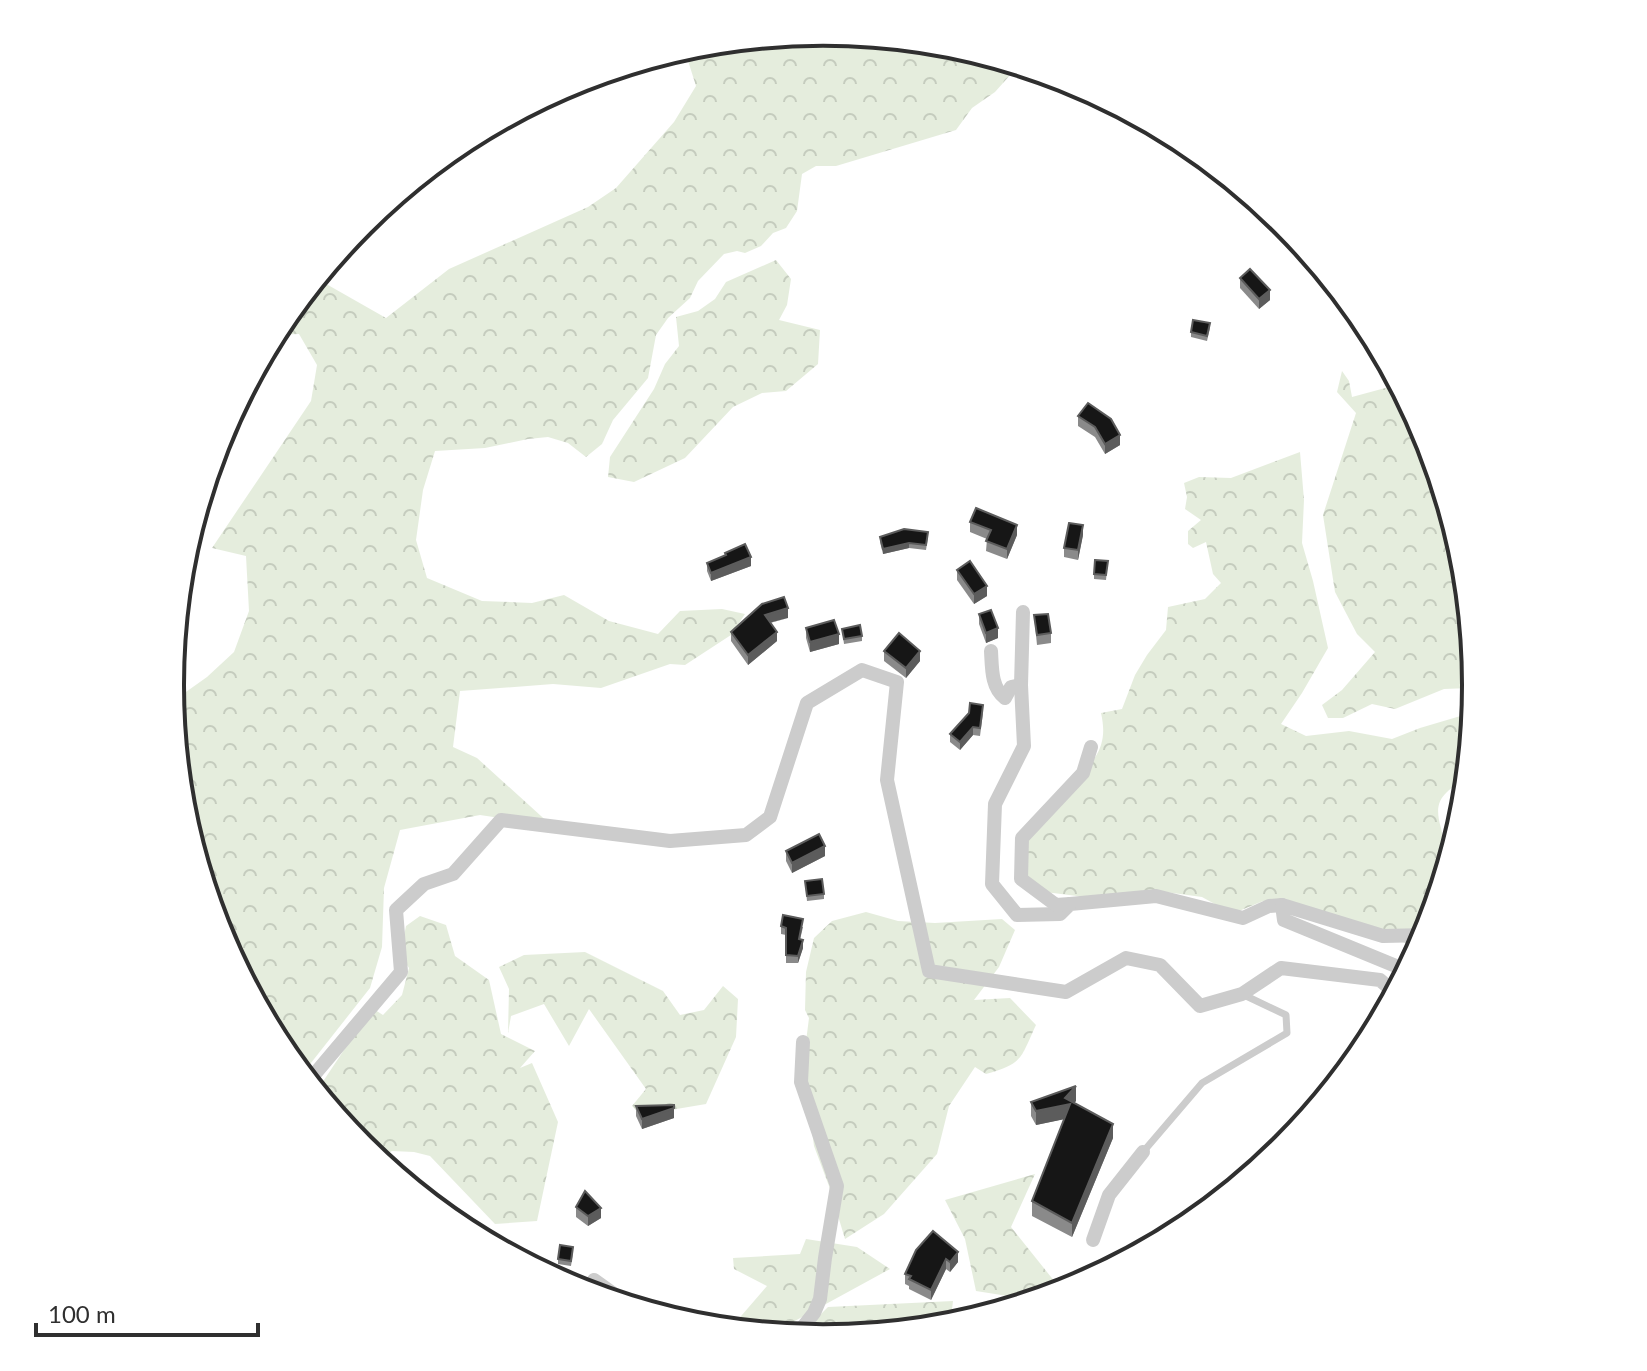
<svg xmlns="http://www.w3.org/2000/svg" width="1647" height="1371" font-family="Lato,sans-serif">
<defs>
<pattern id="forest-crowns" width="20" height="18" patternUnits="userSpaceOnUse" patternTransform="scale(2)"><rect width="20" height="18" fill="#e5eddd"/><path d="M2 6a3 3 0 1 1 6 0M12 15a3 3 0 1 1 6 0" fill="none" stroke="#c5ccbe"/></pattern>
</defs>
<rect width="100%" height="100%" fill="#fff"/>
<g fill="url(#forest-crowns)">
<path d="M824,32L951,45L1019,65L995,92L972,108L956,130L836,166H816L802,174L797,211L786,228L773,233L761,246L745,253L737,251L724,254L698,281L690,298L668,318L656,335L648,378L613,420L602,444L586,457L568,443L548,437L528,439L485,448L435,451L423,490L416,540L427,578L482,601L532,603L564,595L609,621L658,634L680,611L722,609L745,614L731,635L685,665L670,664L601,688L553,684L460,691L453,747L477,758L552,826L480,815L400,830L384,888L382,947L370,988L307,1068L303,1076L280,1048L220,935L182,813L181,797L186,796L185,778L176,742V699L207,677L234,652L249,611L246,556L212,548L311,401L317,365L299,334L273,335L280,322L311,285H328L386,318L449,269L588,207L616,188L674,122L696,86L684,48L696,44Z"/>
<path d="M776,260L791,279L787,305L779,320L820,330L818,364L786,391L762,393L733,407L685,458L634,482L608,477L610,457L654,389L665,364L679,346L676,317L698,311L715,299L726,282Z"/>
<path d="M1342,371L1349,381L1352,397L1400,384L1427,436L1465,558L1477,684L1470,688L1444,689L1395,709L1372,704L1343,718H1328L1322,705L1342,690L1375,652L1357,634L1335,592L1323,515L1356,413L1337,392Z"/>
<path d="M1300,452L1304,500L1302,543L1313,581L1328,648L1302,693L1281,724L1306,736L1349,731L1392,739L1420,728L1474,712L1468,776C1445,793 1432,798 1441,828C1443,839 1445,844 1453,851L1425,941L1405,943L1375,931L1310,911L1263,901L1239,911L1222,908L1202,897L1151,890L1085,897L1045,892L1027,880L1021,845L1094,759C1104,744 1105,731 1101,713L1122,709L1135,675L1147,655L1166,630L1168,607L1205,599L1221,583L1213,574L1206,542L1193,548L1188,544V531L1201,520L1185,509L1187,497L1184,483L1199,477L1231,478Z"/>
<path d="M866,912L898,921L935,923L1002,919L1015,930L999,967L974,1000L1010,998L1036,1025C1020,1059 1024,1063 986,1074L975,1067L949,1106L937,1154L884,1214L845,1239L829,1186L814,1146L803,1065L809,1018L805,1010L806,972L814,938L832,921Z"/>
<path d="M420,916L446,925L455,956L489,980L501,1034L535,1051L520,1068L532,1063L558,1122L537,1221L495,1224L430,1156L414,1152L392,1151L377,1160L361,1147L316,1092L372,1008L383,1015L402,995L409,968L400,955L406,926Z"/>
<path d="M585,952L663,991L680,1015L704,1010L723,986L738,999L736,1037L706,1104L641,1115L632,1106L646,1089L589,1009L569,1046L544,1004L511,1016L508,1033L509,989L499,967L524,955Z"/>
<path d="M1035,1174L1011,1227L1063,1292L1020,1306L1014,1297L976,1291L965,1239L945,1200Z"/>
<path d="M806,1239L857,1247L890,1269L771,1334L729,1330L767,1286L734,1269L733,1258L800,1254Z"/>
<path d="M953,1301L951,1318L968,1321L951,1327L823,1339L798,1337L828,1307Z"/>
</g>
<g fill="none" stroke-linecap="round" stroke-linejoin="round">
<path stroke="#ccc" stroke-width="7" d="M1143,1152L1202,1083L1287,1033L1286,1015L1244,995"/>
<g stroke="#ccc" stroke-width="14">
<path d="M1023,612L1021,685L1024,746L995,804L992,884L1017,915L1060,914L1070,904L1156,896L1243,918L1269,906L1282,905"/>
<path d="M991,651C992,667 991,688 1005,698L1011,687L1021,685"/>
<path d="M1070,904L1056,905L1021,879L1022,838L1083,773L1091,747"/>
<path d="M1408,971L1284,920L1282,905L1383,936L1427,935"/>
<path d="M308,1082L401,972L396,910L424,884L453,874L501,820L670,841L746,835L770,817L807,703L862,670L897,682L887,780L929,971L1066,992L1126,958L1160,965L1200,1006L1242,994L1281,968L1380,980L1396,994"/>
<path d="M1093,1240L1109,1195L1143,1152"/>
<path d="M594,1280L615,1295V1302"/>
<path d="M792,1336L802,1328L814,1313L820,1299L825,1258L837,1186L801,1082L803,1042"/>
</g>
</g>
<g fill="#8a8a8a">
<path d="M1240,278L1270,300L1259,309L1240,288Z"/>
<path d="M1210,328L1207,341L1191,337V332Z"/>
<path d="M1088,403L1120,445L1105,454L1095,437L1078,426V416Z"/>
<path d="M970,522L1017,535L1007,559L986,551L987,539L970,532Z"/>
<path d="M1083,535L1078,560L1064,557V548Z"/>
<path d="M880,537H928L926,550L909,548L883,554L880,542Z"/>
<path d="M725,553L751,566L711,581L707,571V563L725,556Z"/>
<path d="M1108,561L1106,580L1094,579V574Z"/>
<path d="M957,570L987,596L974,604L957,580Z"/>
<path d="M979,614L998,638L986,643L979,624Z"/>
<path d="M1034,615L1051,633V643L1037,645Z"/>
<path d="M788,618L770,623L777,641L748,665L731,641V632Z"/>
<path d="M806,628L839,644L810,652L806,638Z"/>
<path d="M842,629L862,636V641L844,644Z"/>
<path d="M884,651L920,661L906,678L884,661Z"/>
<path d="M983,713L980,736L973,735L960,750L950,742V734Z"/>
<path d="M786,851L825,856L792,873L786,861Z"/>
<path d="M805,881L824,894V899L807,901Z"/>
<path d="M781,926L803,927L800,940L803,948L798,963H786V935L781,934Z"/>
<path d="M1076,1101L1074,1103L1113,1138L1072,1237L1032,1216V1201L1064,1119L1036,1125L1031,1116V1102Z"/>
<path d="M636,1106L674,1118L642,1129L636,1116Z"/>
<path d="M576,1207L601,1218L588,1226L576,1217Z"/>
<path d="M916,1250L958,1262L950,1272L946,1269L931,1300L909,1289V1286L905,1284V1274Z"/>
<path d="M573,1252L571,1266L558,1264V1259Z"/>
</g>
<g fill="#5c5c5c">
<path d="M1270,290V300L1259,309V299Z"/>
<path d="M1120,435V445L1105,454V444Z"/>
<path d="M1017,525V535L1007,559V549Z"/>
<path d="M1083,525V535L1078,560V550Z"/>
<path d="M909,543V548L883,554V549Z"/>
<path d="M751,557V566L711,581V573Z"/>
<path d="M987,586V596L974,604V594Z"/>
<path d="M788,608V618L765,624V615Z"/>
<path d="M998,628V638L986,643V633Z"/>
<path d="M777,632V641L748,665V655Z"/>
<path d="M839,634V644L810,652V642Z"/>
<path d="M920,651V661L906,678V668Z"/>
<path d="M973,727V735L960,750V742Z"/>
<path d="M825,846V856L792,873V863Z"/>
<path d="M803,940V948L798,963V956Z"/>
<path d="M1076,1086V1101L1070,1107V1118L1036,1125V1111L1065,1098Z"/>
<path d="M674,1108V1118L642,1129V1119Z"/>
<path d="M1113,1124V1138L1072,1237V1223Z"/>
<path d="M601,1208V1218L588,1226V1216Z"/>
<path d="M958,1252V1262L950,1272V1262Z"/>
<path d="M946,1259V1269L931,1300V1290Z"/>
</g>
<g fill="#161616" stroke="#5c5c5c" stroke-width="2">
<path d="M1250,269L1270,290L1259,299L1240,278Z"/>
<path d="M1193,320L1210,323L1207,336L1191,332Z"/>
<path d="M1088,403L1111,419L1120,435L1105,444L1095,427L1078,416Z"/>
<path d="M976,508L1017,525L1007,549L986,541L991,530L970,522Z"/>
<path d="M1069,523L1083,525L1078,550L1064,548Z"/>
<path d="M904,529L928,532L926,545L909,543L883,549L880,537Z"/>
<path d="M745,544L751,557L711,573L707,563L726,555L725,553Z"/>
<path d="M1095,560L1108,561L1106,575L1094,574Z"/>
<path d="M970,561L987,586L974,594L957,570Z"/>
<path d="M784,597L788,608L765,615L777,632L748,655L731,632L762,604Z"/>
<path d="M991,610L998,628L986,633L979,614Z"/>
<path d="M1048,614L1051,633L1037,635L1034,615Z"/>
<path d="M834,620L839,634L810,642L806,628Z"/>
<path d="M860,625L862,636L844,639L842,629Z"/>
<path d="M899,633L920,651L906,668L884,651Z"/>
<path d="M970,703L983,705L980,728L973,727L960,742L950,734L969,713Z"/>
<path d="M819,834L825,846L792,863L786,851Z"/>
<path d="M822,879L824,894L807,896L805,881Z"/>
<path d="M783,915L803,919L799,939L803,940L798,956L786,955V928L781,926Z"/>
<path d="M1076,1086L1065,1098L1113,1124L1072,1223L1032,1201L1070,1104L1036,1111L1031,1102Z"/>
<path d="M674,1105V1108L642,1119L636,1106Z"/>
<path d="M585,1191L601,1208L588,1216L576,1207Z"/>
<path d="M933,1231L958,1252L950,1262L946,1259L931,1290L909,1279L911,1276L905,1274L916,1250Z"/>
<path d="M560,1245L573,1247L571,1261L558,1259Z"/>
</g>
<path d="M0 0H1647V1371H0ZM184 685a639 639 0 1 1 1278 0a639 639 0 1 1-1278 0Z" fill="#fff" fill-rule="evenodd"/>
<path fill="none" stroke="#2f2f2f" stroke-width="4" d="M184 685a639 639 0 1 1 1278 0a639 639 0 1 1-1278 0Z"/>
<path d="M36 1323v12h222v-12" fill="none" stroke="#2f2f2f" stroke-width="4"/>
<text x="48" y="1323" font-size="24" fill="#2f2f2f" stroke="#ffffff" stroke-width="6" paint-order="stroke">100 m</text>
</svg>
